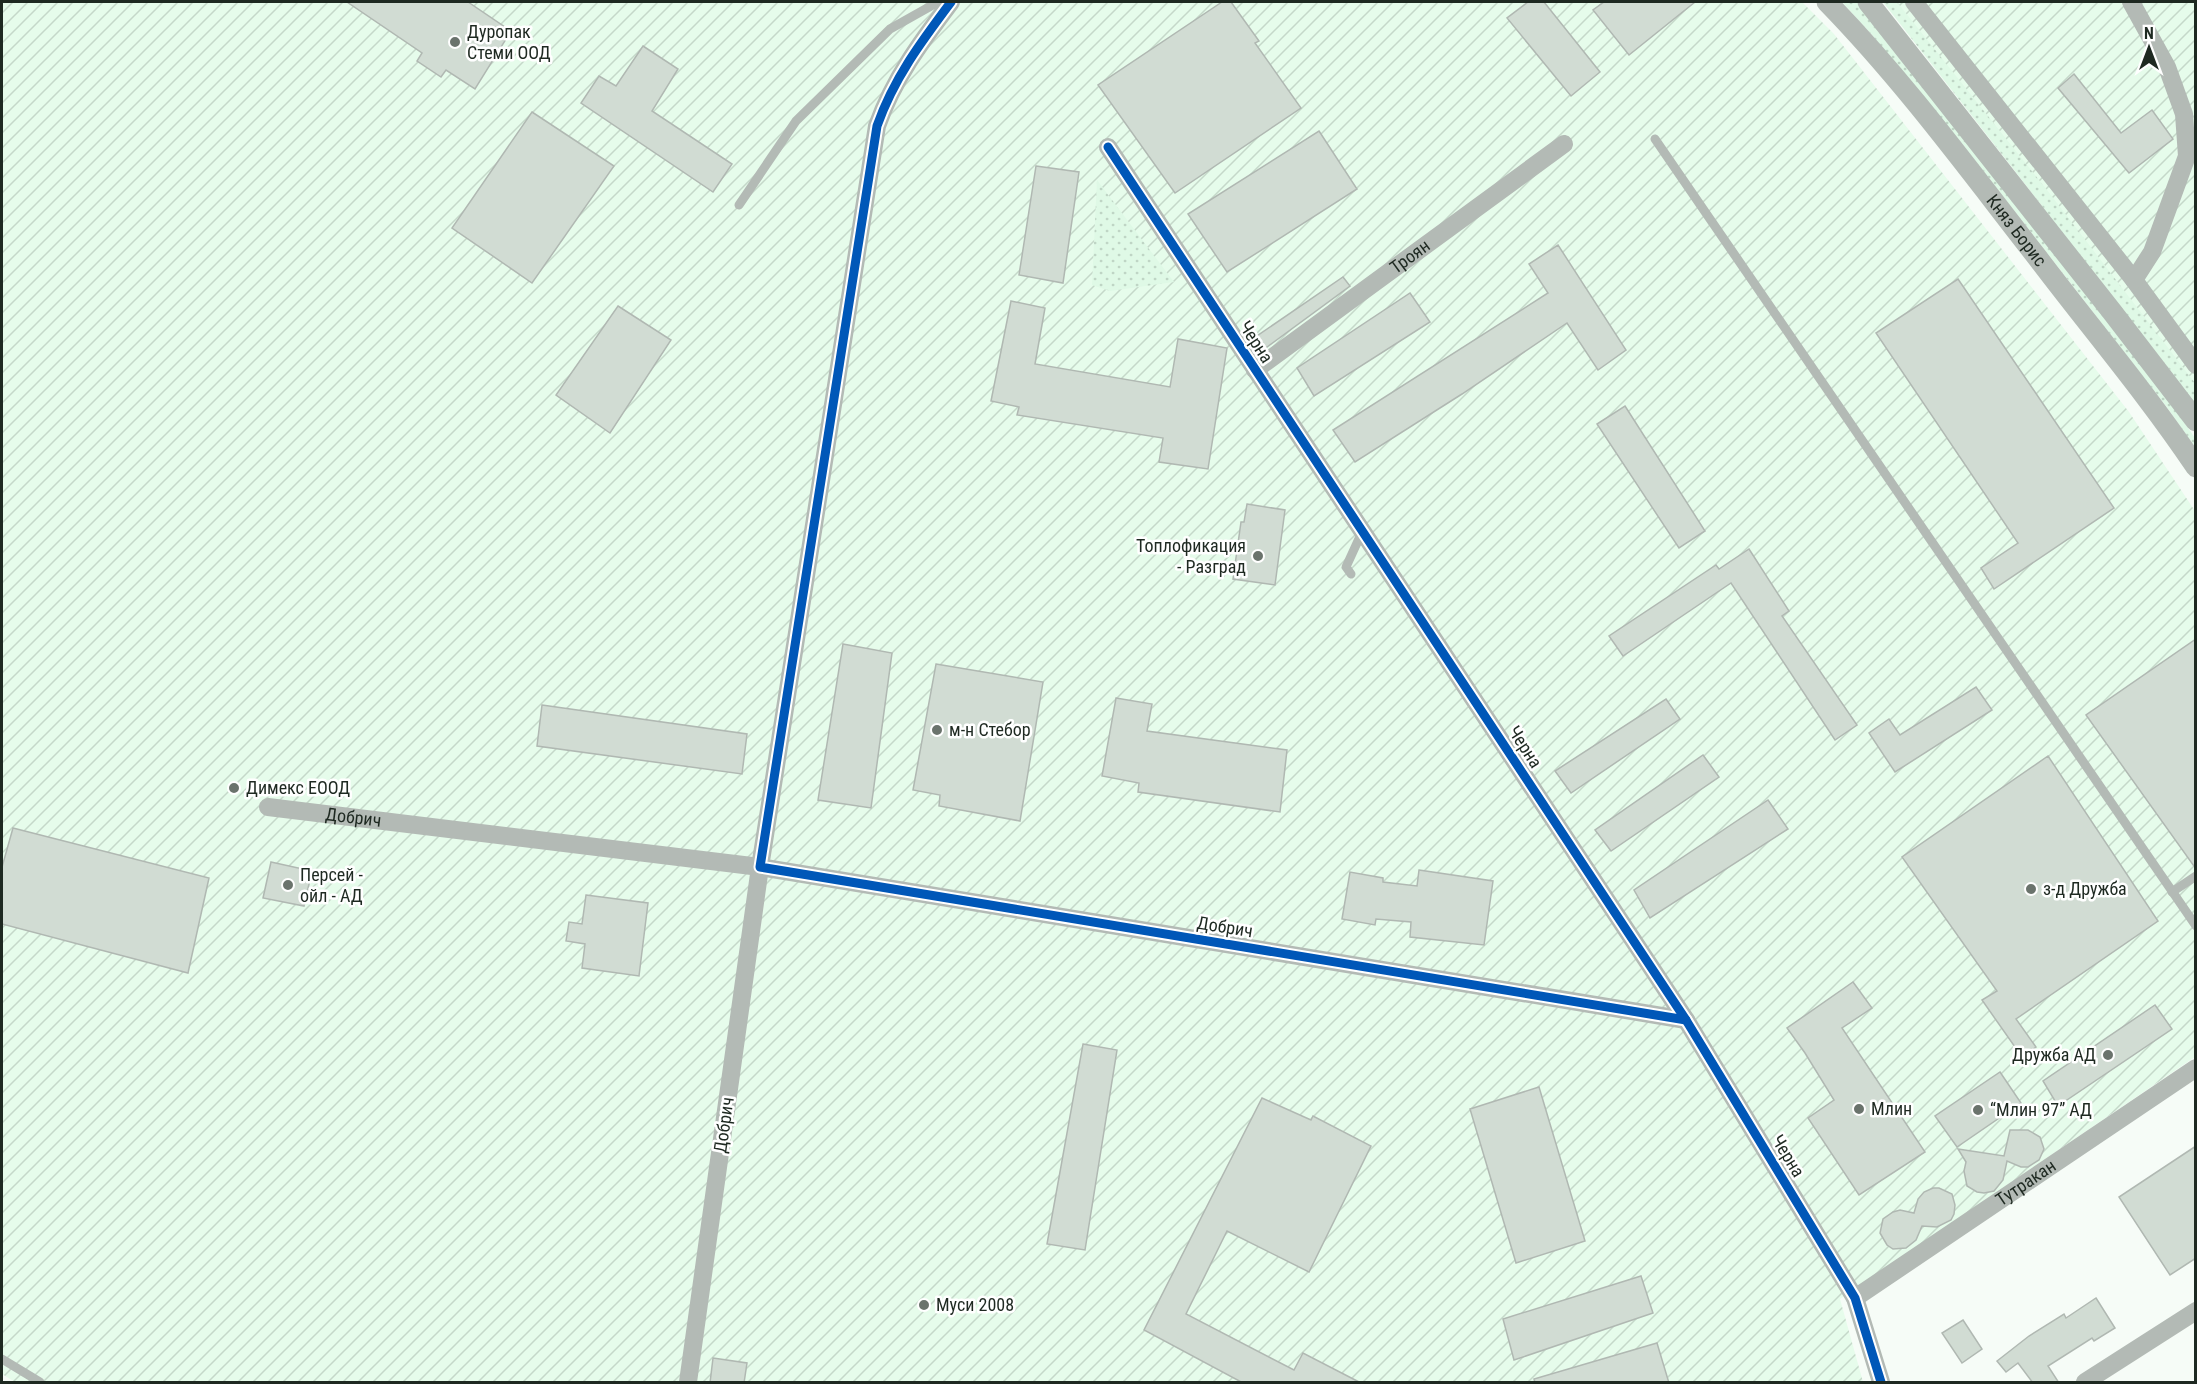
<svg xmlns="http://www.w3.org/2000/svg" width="2197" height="1384" font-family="'Roboto Condensed',sans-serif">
<defs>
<pattern id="industrial-furrows" width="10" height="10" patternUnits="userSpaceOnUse" patternTransform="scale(1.5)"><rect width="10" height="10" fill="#e6fceb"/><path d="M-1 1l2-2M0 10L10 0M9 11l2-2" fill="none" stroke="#c5d8c9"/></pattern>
<pattern id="grass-dots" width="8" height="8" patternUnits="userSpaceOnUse" patternTransform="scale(1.5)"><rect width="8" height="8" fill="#dff9e6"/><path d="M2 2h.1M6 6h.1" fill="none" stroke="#bfd5c5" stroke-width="1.8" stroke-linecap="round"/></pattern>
</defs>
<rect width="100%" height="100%" fill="#f6fcf7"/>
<g fill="url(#industrial-furrows)">
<path d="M2,2H1802L1834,34L2129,412L2195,511V1057L1840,1299L1863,1382H15L2,1374Z"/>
<path d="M1888,2H2195V409Z"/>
</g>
<g fill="url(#grass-dots)">
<path d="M1842,2H1857L2171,403L2195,438V447L2166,406L1964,146L1872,35Z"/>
<path d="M1883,2H1897L2047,190L2195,383V402Z"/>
<path d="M1097,180L1174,282L1110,291L1092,285Z"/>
</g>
<g fill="#d1dcd3" stroke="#b0b8b2" stroke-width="1.5">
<path d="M347,2H468L511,31L475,89L446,70L441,77L417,61L422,53Z"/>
<path d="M1222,2H1231L1259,41L1255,43L1301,108L1175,193L1098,85Z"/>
<path d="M1528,2H1544L1600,72L1571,96L1507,18Z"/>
<path d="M1604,2H1695L1629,55L1593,10Z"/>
<path d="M643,46L678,69L652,111L732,164L713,192L581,103L599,76L616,86Z"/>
<path d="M2074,74L2121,133L2152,110L2173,139L2129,173L2058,88Z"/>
<path d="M532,112L614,166L532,283L452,228Z"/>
<path d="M1319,131L1357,189L1227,272L1188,214Z"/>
<path d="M1036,166L1079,172L1063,283L1019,275Z"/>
<path d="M1558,245L1626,350L1598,370L1567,323L1462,394L1355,462L1333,430L1548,293L1529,264Z"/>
<path d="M1343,277L1350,286L1263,350L1254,338Z"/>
<path d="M1958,279L2114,508L1994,589L1981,568L2018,543L1876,333Z"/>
<path d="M1410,293L1430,322L1314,396L1297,368Z"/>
<path d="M1011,301L1045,308L1035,364L1170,387L1178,339L1227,348L1208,469L1159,462L1163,438L1017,415L1019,407L991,401Z"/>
<path d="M618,306L671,340L610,433L556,395Z"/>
<path d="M1625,406L1705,531L1679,548L1597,424Z"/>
<path d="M1247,504L1285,510L1275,585L1233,579L1241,522H1244Z"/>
<path d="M1749,549L1789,611L1782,616L1857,725L1835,740L1731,583L1623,656L1609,636L1716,565L1719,569Z"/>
<path d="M2196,639V869L2086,715Z"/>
<path d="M843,644L892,653L871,808L818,800Z"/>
<path d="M936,664L1043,682L1020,821L939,806L940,795L913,790Z"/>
<path d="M1976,687L1992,710L1895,772L1869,733L1889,719L1900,735Z"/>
<path d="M1116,698L1152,704L1147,731L1287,750L1280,812L1138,792L1139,783L1102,776Z"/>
<path d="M1666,699L1680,719L1571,793L1555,771Z"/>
<path d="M542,705L747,734L742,774L537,746Z"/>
<path d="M1703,755L1719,777L1611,851L1595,830Z"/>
<path d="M2048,756L2158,921L2016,1019L2036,1047L2022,1057L1982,1000L1997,991L1902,857Z"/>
<path d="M1768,800L1788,829L1650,918L1634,890Z"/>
<path d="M13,828L209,878L188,973L2,924V867Z"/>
<path d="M271,862L312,871L304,906L263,898Z"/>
<path d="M1419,870L1493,881L1484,945L1410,937L1411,922L1376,919L1375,925L1342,919L1350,872L1383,878V882L1417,886Z"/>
<path d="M586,895L648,903L639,976L582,968L585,944L566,941L569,922L582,924Z"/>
<path d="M1853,982L1872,1008L1842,1028L1925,1152L1859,1195L1808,1118L1834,1100L1805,1053L1787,1028Z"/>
<path d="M2155,1005L2172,1029L2058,1106L2043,1081Z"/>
<path d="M1083,1044L1117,1050L1085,1250L1047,1244Z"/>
<path d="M2000,1072L2021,1103L1957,1147L1935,1116Z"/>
<path d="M1539,1087L1585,1241L1516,1263L1470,1109Z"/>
<path d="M1262,1098L1311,1120L1313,1116L1371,1146L1309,1272L1227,1231L1186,1314L1294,1370L1303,1353L1361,1383H1243L1144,1330Z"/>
<path d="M2010,1130H2028L2040,1137L2044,1149L2039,1160L2028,1167H2021L2007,1161L2003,1180L1994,1191L1984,1193L1977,1192L1967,1186L1964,1171L1966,1162L1958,1149L2004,1156Z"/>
<path d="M2196,1146V1258L2170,1275L2119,1197Z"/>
<path d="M1933,1188H1939L1952,1194L1955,1205L1954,1214L1951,1220L1937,1227L1922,1226L1916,1240L1906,1248L1893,1249L1887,1245L1880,1233L1883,1219L1893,1212L1900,1210L1914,1213L1918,1199L1924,1192Z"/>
<path d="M1641,1276L1653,1313L1514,1360L1503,1319Z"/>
<path d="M2096,1298L2115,1328L2094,1341L2092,1338L2048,1366L2059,1383H2033L2018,1363L2006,1372L1997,1361L2029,1336L2064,1314L2066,1318Z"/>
<path d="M1963,1320L1982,1349L1962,1363L1942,1333Z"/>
<path d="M1657,1343L1669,1383H1535L1534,1379Z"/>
<path d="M713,1358L747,1363L744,1383H710Z"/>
</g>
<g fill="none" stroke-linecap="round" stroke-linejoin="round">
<g stroke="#b3bab5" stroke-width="9">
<path d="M1655,139L2196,926"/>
<path d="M739,205L796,121L890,29L938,2"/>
<path d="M1351,574L1346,567L1362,532"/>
<path d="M2172,892L2196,876"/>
<path d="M2,1359L40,1382"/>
</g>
<g stroke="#b3bab5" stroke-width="18">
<path d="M951,2C921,42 894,78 877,126L760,867L1686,1020"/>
<path d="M1914,2L2134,280L2196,365"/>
<path d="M2131,2L2167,67L2184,114L2187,156L2152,252L2134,280"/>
<path d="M1108,147L1686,1020L1855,1298L1881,1382"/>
<path id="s1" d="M1255,370L1564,144"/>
<path id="s2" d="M268,807L760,867L688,1382"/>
<path id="s3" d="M1855,1298L2196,1068"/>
<path d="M2085,1382L2196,1311"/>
</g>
<g stroke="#b3bab5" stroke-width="21">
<path id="s4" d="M1827,2C1904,81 1969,170 2037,257C2090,327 2147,394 2196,467"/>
<path d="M1868,2L2113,313L2196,421"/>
</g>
<defs>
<g id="cycleway">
<path d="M951,2C921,42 894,78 877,126L760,867L1686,1020"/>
<path d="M1108,147L1686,1020L1855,1298L1881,1382"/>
</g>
</defs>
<use href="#cycleway" stroke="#fff" stroke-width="13"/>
<use href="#cycleway" stroke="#0057b8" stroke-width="9"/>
</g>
<g fill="#6a736c" stroke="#fff" stroke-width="2">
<circle cx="455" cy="42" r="6"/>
<circle cx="1258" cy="556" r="6"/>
<circle cx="937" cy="730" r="6"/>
<circle cx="234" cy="788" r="6"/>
<circle cx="288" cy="885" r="6"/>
<circle cx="2031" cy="889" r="6"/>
<circle cx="2108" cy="1055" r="6"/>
<circle cx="1859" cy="1109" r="6"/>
<circle cx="1978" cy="1110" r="6"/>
<circle cx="924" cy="1305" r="6"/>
</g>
<g text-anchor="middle" stroke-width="5" stroke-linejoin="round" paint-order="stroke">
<g font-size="18" fill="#1e2921" stroke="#fff" text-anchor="start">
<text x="467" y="38">Дуропак<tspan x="467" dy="21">Стеми ООД</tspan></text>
<text x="1246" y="552" text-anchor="end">Топлофикация<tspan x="1246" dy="21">- Разград</tspan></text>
<text x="949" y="736">м-н Стебор</text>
<text x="246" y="794">Димекс ЕООД</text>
<text x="300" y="881">Персей -<tspan x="300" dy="21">ойл - АД</tspan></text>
<text x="2043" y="895">з-д Дружба</text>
<text x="2096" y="1061" text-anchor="end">Дружба АД</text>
<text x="1871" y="1115">Млин</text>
<text x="1990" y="1116">“Млин 97” АД</text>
<text x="936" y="1311">Муси 2008</text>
</g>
<g font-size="18" fill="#1e2921" stroke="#fff">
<text dy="6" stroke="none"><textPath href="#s4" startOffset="297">Княз Борис</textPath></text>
<text dy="6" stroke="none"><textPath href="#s1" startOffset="192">Троян</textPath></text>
<text transform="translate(1256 342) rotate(57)" y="6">Черна</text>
<text transform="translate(1525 747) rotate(57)" y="6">Черна</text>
<text dy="6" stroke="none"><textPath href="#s2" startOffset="86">Добрич</textPath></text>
<text transform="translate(1225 927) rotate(9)" y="6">Добрич</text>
<text transform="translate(724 1125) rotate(-82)" y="6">Добрич</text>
<text transform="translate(1788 1156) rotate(59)" y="6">Черна</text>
<text dy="6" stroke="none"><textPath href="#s3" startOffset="206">Тутракан</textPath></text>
</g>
</g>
<rect width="2197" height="1384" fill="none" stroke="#1e2921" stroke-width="6"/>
<g transform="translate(2149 48)" stroke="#ffffff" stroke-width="4.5" paint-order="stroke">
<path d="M0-4.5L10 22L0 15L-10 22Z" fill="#1e2921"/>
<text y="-9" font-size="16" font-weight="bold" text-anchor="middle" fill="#1e2921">N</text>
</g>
</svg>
